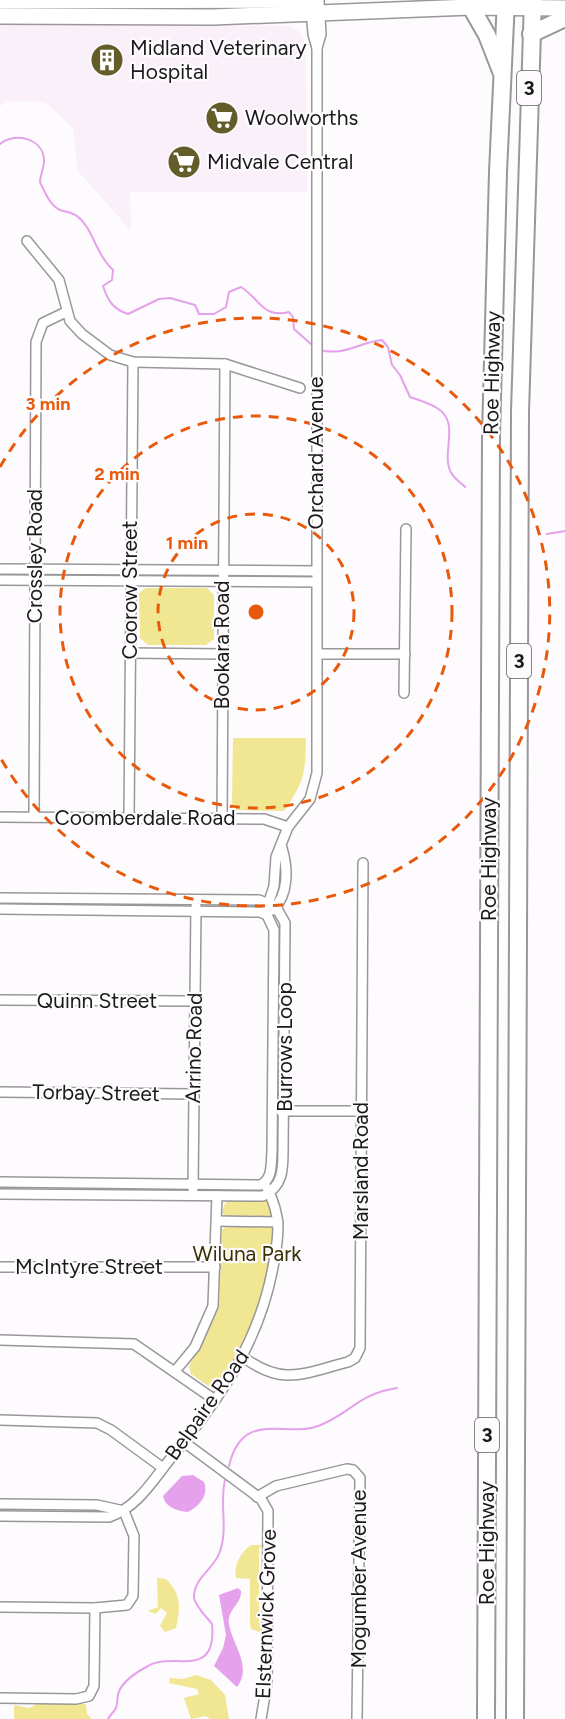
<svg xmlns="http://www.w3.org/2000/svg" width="565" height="1719" font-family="Figtree,sans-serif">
<rect width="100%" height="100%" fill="#fdfbfd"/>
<path fill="#f9f0f9" d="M0,24L289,26L300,32L306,47L307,192H130L131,231L78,171L73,128L45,102L9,101L0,106Z"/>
<g fill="#f1e691">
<path d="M146,588H207L214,595V639L206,645H148L140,638L139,593Z"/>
<path d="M233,738H306C305,775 305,780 284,811L236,810L232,804Z"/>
<path d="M231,1198H266L274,1217L229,1218L222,1213L224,1205Z"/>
<path d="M228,1225L274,1226L276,1228L262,1311L222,1386L214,1390L191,1374L189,1366L219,1308L222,1230Z"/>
<path d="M251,1545H262L259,1549V1621L262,1633L251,1629L250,1625V1579L236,1578C233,1566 241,1552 251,1545Z"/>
<path d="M157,1578L166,1579C181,1594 181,1607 176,1628L165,1632L160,1626L167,1613L161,1608L156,1614L148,1611L158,1607Z"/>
<path d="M196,1675L211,1680L225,1695L229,1719H210L206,1716L191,1719L184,1698L199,1694L197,1689L169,1683L170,1678L183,1679Z"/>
<path d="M37,1704H86L87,1714L92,1719H14V1705L29,1708Z"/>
</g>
<g fill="#e5a1eb">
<path d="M193,1475L204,1482C209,1496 199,1506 188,1512C177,1511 165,1507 163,1496L182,1476Z"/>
<path d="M238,1588L241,1591C242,1604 227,1609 229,1624C232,1644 253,1667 237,1687L214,1666L223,1648L226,1635L219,1595Z"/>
</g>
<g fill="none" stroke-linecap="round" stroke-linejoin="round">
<g stroke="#e5a1eb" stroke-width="2">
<path d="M0,144C15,132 42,138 44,159C45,166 40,175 40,182C45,193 51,208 63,211C68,212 73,213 77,216C93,228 96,255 113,270L112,280L103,286C108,301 113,309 128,314L159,299L170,298L195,305L199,314H214L226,307L229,292L241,287C259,298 263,319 289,312L293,317L294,329L312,345"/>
<path d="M319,350C347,356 356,343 382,340L388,347L392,365L400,375L410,397C419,400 429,403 437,408C462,423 439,455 452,474C455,479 461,483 465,487"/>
<path d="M547,534L565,531"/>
<path d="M229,1466C243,1406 289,1441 323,1424C354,1410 359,1394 397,1388"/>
<path d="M108,1719C110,1715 114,1712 116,1708C118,1703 117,1698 118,1694C121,1682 138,1671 148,1666C173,1651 217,1681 212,1624C206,1616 196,1607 194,1598C193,1579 213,1569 219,1554C229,1529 219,1505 225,1480"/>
</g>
<defs>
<g id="minor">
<path d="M311,9L313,34L317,48"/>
<path d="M27,241L59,280L70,321L82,334L110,355L133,362L225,364L300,388"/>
<path d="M0,569L316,571"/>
<path d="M0,580L316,582"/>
<path d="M130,653L222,654"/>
<path d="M318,654H405"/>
<path d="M404,693L406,529"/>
<path d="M0,817L264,819L288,827"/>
<path d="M34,817L36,342L43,323L66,312"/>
<path d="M129,818L133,362"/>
<path d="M222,819L225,364"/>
<path d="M0,898L259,900L276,907L285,923L283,1151C283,1170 283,1186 263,1196L0,1194"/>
<path d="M0,909L260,912L267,915L274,930L272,1151C271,1163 273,1180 260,1185L0,1182"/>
<path d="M273,910C289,894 288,868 282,848"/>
<path d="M265,914L274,886L276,857L288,827L310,799L317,773V48L321,34L319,0"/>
<path d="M0,1000L194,1001"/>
<path d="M0,1092L193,1094"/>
<path d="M281,1111H361"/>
<path d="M193,1189L196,906"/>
<path d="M217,1221L278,1222"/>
<path d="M0,1267H215"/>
<path d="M0,1340L134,1344L215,1400"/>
<path d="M243,1357C284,1387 304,1373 348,1362L355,1358L360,1348L363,863"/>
<path d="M176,1370L195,1347L213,1306L217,1196"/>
<path d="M0,1420L97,1423L111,1430L163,1468"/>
<path d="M184,1442L261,1499L268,1511L267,1683L261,1719"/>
<path d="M257,1497L276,1486L347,1469L353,1470L360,1478L357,1719"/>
<path d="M0,1504L97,1505L124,1511"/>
<path d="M0,1516L109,1517C138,1507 152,1481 171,1458C219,1399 259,1344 273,1267C279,1236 282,1217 267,1188"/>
<path d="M0,1607L95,1608L127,1605L133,1596L134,1536L124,1511"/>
<path d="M0,1698L76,1699L89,1696L94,1686L95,1608"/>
</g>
<g id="primary">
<path d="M0,1L311,0"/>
<path d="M0,16L213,17L471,7L565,8"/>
</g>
<g id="trunk">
<path d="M471,7L487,35L501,71"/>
<path d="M531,34L565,18"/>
<path d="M486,1719L491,436L498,172L506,0"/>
<path d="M515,1719L520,412L533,0"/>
</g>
</defs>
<use href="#minor" stroke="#999799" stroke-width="12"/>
<use href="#primary" stroke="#999799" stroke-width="18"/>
<use href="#trunk" stroke="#999799" stroke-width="20"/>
<use href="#minor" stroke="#fff" stroke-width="9"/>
<use href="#primary" stroke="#fff" stroke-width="15"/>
<use href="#trunk" stroke="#fff" stroke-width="16"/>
</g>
<g fill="none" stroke="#e8590c" stroke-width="3" stroke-dasharray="10 8">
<circle cx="256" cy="612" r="98"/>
<circle cx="256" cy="612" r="196"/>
<path d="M0 467A294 294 0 1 1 0 757"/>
</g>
<defs>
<symbol id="building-disc" viewBox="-11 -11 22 22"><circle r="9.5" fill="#645d2a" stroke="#fdfbfd"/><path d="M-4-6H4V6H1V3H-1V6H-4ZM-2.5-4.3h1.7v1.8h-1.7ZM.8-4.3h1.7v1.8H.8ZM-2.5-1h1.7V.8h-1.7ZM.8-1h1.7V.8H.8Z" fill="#fff"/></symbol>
<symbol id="supermarket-disc" viewBox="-11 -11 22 22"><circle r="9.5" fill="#645d2a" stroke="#fdfbfd"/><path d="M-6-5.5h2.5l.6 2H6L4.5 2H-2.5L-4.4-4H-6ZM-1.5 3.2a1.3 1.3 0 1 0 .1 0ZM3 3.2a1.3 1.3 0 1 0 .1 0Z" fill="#fff"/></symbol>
</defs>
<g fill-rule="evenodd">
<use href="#building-disc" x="88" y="41" width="38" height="38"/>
<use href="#supermarket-disc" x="203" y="99" width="38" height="38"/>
<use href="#supermarket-disc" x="165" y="143" width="38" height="38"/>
</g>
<g text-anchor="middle" stroke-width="4.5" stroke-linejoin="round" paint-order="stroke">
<g fill="#fdfbfd" stroke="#5e5d5e" stroke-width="1.5">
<rect x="517" y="71" width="24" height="34" rx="4.5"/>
<rect x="507" y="644" width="24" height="34" rx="4.5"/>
<rect x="475" y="1418" width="24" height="34" rx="4.5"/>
</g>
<g font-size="20" font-weight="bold" fill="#1a191a">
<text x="529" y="95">3</text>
<text x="519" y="668">3</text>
<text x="487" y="1442">3</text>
</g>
<g font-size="21" fill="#1a191a" stroke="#fdfbfd" text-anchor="start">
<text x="130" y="55">Midland Veterinary<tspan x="130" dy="24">Hospital</tspan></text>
<text x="245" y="125">Woolworths</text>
<text x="207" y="169">Midvale Central</text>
</g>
<g font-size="21" fill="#1a191a" stroke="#fdfbfd">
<text transform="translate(492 373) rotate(-89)" y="7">Roe Highway</text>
<text transform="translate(316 453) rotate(-90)" y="7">Orchard Avenue</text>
<text transform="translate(35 556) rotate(-90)" y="7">Crossley Road</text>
<text transform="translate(130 590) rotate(-90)" y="7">Coorow Street</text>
<text transform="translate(222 645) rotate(-90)" y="7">Bookara Road</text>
<text x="145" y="825">Coomberdale Road</text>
<text transform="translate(489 859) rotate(-90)" y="7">Roe Highway</text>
<text x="97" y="1008">Quinn Street</text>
<text transform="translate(285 1047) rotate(-90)" y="7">Burrows Loop</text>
<text transform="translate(194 1048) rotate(-89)" y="7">Arrino Road</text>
<text transform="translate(96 1093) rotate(1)" y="7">Torbay Street</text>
<text transform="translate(361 1171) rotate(-90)" y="7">Marsland Road</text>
<text x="89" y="1274">McIntyre Street</text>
<text transform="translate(207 1405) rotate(-55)" y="7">Belpaire Road</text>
<text transform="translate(487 1543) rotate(-90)" y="7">Roe Highway</text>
<text transform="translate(359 1579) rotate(-90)" y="7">Mogumber Avenue</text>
<text transform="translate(266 1614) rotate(-88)" y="7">Elsternwick Grove</text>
</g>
<g font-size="21" fill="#373103" stroke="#fdfbfd">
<text x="247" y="1261">Wiluna Park</text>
</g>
</g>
<circle cx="256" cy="612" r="9" fill="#e8590c" stroke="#fdfbfd" stroke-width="3"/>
<g font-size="18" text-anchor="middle" font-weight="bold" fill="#e8590c" stroke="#fdfbfd" stroke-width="4.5" stroke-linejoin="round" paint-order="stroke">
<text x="48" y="410">3 min</text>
<text x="117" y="480">2 min</text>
<text x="187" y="549">1 min</text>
</g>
</svg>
